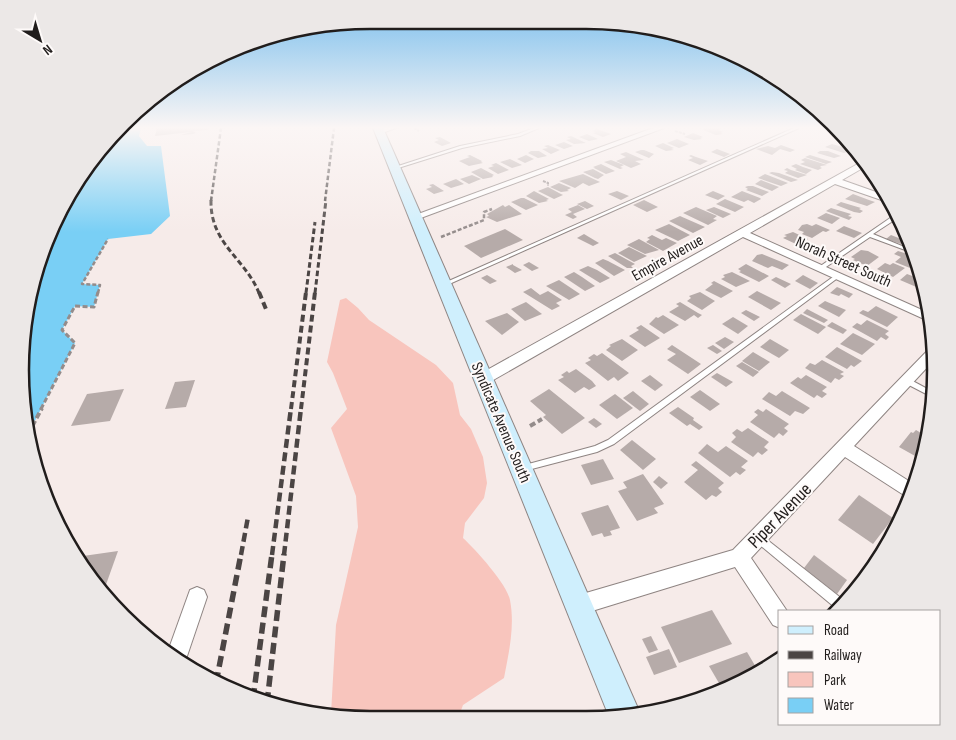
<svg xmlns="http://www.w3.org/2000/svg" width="956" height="740" font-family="'Sofia Sans Condensed',sans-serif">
<rect width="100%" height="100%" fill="#f6ebe9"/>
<path fill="#f8c5bd" d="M346,298L358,308L369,320L436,365L453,383L460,415L471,429L483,457L487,483L484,498L465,523L463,538C475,549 507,584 510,600C515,626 509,652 504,678L463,705L459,716L331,714L336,625L358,527L356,496L331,428L347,409L333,373L327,362L340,300Z"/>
<path fill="#79cff5" d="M118,128H141L139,136L147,146H161L170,216L151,234L108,239L82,284L100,285L94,307L75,306L62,330L75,343L28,434L20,370L32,280L67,195Z"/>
<g fill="#b6aba9">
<path d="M157,128H209L208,130L193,131L196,133L193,134L181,135L191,132L155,136Z"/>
<path d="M703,128H722L718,130L723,132L720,133L723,134L716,135L703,130L705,129Z"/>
<path d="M597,129L611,134L603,137L593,133L596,132L592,131Z"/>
<path d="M693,133L703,137L700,138L702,139L694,140L684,137Z"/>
<path d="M587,134L598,139L589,141L579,137Z"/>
<path d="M571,136L586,143L574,144L566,140L571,139L567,137Z"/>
<path d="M440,137L451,143L442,146L434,142L439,140L435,138Z"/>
<path d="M677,139L689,144L679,148L667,143Z"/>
<path d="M564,142L573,146L564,149L555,145Z"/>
<path d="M663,143L674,148L671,149L674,150L666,151L655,146Z"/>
<path d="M832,144L853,150L844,153L825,147Z"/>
<path d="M548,145L560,150L551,154L542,149L548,148L544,146Z"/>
<path d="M781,145L795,150L790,152L780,149L772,155L756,149L768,146L775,148Z"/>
<path d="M717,149L730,154L724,157L711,152Z"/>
<path d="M641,150H644L654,154L649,158L635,152Z"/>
<path d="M531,151H539L547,156L538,158L528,153Z"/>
<path d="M820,151H828L841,156L834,158L817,153Z"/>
<path d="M626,152L644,160L635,161L641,164L631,168L616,161L626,157L620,154Z"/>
<path d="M470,155L482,161L481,162L483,163L469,166L459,161L470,157L467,156Z"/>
<path d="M526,155L534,159L525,163L517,159Z"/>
<path d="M691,155L696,157L708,161L700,165L688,160L693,158L689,156Z"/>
<path d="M810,155L832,162L826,164L805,157Z"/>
<path d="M805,158L827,165L821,166L820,167L822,168L818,170L800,164L805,162L801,160Z"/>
<path d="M510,159L522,165L512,168L500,162Z"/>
<path d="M611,160L624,165L620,167L623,168L620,169L604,162Z"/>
<path d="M496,163L509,170L498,174L488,168L494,166L491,165Z"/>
<path d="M601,164L615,171L606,174L594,168H595L593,167Z"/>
<path d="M796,164L803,167L812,170L806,174L795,170L797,169L791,166Z"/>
<path d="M481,168L494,175L492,176L493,177L483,179L471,172Z"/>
<path d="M787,168L791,170L807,175L798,178L785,173L788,171L784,170Z"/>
<path d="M593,169L604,175L598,179L595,178L583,172Z"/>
<path d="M772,172L779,173L798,180L791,182L769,173Z"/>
<path d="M583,174L600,182L589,186L583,183L575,188L559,181Z"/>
<path d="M765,174L788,183L781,186L758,178Z"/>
<path d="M472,175L481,179L469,184L460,179Z"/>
<path d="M456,179L464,184L451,188L443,184Z"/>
<path d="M761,180L779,187L772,191L755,184Z"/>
<path d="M559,183L571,188L567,190L569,191L561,192L550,187Z"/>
<path d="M433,184L444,191L434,194L426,189L432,187L429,185Z"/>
<path d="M748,186H753L769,192L762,196L746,190L748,189L745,187Z"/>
<path d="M548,187L559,193L563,195L554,199L538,191Z"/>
<path d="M534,191L549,199L546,200L548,201L539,203L526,196Z"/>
<path d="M617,191L629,196L621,200L608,194Z"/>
<path d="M713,191L725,196L718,200L705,195Z"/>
<path d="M742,191L760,198L761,199L754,203L748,200L744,202L731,197Z"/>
<path d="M853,194L869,200L875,202L867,206L845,199Z"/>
<path d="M521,198H524L538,205L526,210L511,202Z"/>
<path d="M725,199L744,207L735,212L716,204Z"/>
<path d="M644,200L658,207L647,212L633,205Z"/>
<path d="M585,201L594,206L587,209L577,204Z"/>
<path d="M841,202L861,208L859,209L863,211L860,213L854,212L836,205Z"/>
<path d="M503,205L505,207L509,205L522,214L497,222L486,217L489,216L487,214Z"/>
<path d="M578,205L585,209L573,214L577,217L573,219L565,215L572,212L568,209Z"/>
<path d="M696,207L717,216L713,219L717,220L708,225L683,213Z"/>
<path d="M714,207L731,214L723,218L706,210Z"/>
<path d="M831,208L851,214L848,216L852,217L849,220L826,211Z"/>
<path d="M826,213L840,218L832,224L817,218Z"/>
<path d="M680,216L705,227L693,233L669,221Z"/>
<path d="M669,224L690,235L678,241L655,230Z"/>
<path d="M807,224L812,226L816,224L830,230L826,232L823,231L812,238L802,234L804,232L798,230L802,225Z"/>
<path d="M844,226L862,233L854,238L836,231Z"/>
<path d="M505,229L523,240L481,258L464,246Z"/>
<path d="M793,232L808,239L798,245L783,238L787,236L784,235Z"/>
<path d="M584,234L599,243L593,246L577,238Z"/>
<path d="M652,235L662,240L666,238L677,243L663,251L646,242L650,239L647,238Z"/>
<path d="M891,235L906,241L901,244L886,239Z"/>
<path d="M639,239L659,250L645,254L627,245Z"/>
<path d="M629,247L647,256L634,262L618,253Z"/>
<path d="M861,250L868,251L879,257L867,266L853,260L855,259L851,257Z"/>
<path d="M898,251L917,257L918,261L910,268L895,262L901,257L894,254Z"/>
<path d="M615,253L635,264L631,266L633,268H627L608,256Z"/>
<path d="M762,254L789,265L782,270L772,266L768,268L752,261L757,255Z"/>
<path d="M603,259L608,261L625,270L614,276L595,263Z"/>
<path d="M529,262L539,268L532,271L523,265Z"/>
<path d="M885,263L890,265L893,263L905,268L893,277L877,269Z"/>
<path d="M513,264V265L522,270L515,273L506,267Z"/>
<path d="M746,264L769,276L759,282L739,272L741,271L738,269Z"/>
<path d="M588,266L597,270L610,278L600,283L579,270Z"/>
<path d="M574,272L582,277L595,286L585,291L564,277Z"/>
<path d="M732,272L750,281L736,287L721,279L725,277L723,275Z"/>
<path d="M907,274L923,280L924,287L921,289L900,280Z"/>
<path d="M487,275L497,281L490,284L481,278Z"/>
<path d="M803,275L818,283L810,289L795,281Z"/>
<path d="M776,277L791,284L785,288L771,280Z"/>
<path d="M559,280L580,294L569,300L546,286Z"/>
<path d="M714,281L733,291L721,298L705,290L713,284L711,283Z"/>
<path d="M837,287L853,294L849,298L841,294L839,296L830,293Z"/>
<path d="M531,288L540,295L548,291L562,300L556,303L560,306L552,310L523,292Z"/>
<path d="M757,291L781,303L771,310L748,297Z"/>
<path d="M700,292L715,301L702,310L687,301L691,298L689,296Z"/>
<path d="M825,301L846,310L839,317L818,306Z"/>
<path d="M526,302L542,314L525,321L511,309Z"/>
<path d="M680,302L698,313L702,315L698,318L694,315L685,321L669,312L679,306L676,304Z"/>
<path d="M876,306L898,317L887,327L859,313L863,310L868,312Z"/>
<path d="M807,309L828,320L824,323L803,313Z"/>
<path d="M746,310L760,317L754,321L741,313Z"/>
<path d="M507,313L519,322L502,335L485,321Z"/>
<path d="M801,314L826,327L818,334L793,320Z"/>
<path d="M663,315L679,325L664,334L649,324L656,317L658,318Z"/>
<path d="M733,317L748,326L738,334L722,324Z"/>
<path d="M867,320L889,331L885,334L889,337L886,340L881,337L877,341L852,327L857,323L861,325Z"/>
<path d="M832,322L847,330L843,334L827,326Z"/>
<path d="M641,325L660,338L645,347L629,336L639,330L636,328Z"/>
<path d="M853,333L875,344L862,355L840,344Z"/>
<path d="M725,337L734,342L724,349L715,343Z"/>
<path d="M622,339L638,350L622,361L606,350L611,346L609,345Z"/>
<path d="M770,339L789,350L779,358L760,347Z"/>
<path d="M672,345L701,364L688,374L667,360L676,354L667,349Z"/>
<path d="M713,345L722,351L717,354L707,348Z"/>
<path d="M837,347L862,361L854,367L851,365L847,369L825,357Z"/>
<path d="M753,352L770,362L759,371L742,361Z"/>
<path d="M602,353L629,373L618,381L614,377L608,381L585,363L591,360L588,358L594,354L597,356Z"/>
<path d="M822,360L844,372L840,374L844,376L839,380L835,378L831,383L805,368L810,363L815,365Z"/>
<path d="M742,362L759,372L753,377L736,366Z"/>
<path d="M576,369L592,381L596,386L589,390L584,387L575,393L558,380L564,377L561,375L567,371L569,373Z"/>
<path d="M717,373L733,382L726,387L711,377Z"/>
<path d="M650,375L663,385L655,391L641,381Z"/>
<path d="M806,375L827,387L822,391L827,394L822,398L817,395L814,398L790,383L798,377L801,379Z"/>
<path d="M195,380L186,407L165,409L175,382Z"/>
<path d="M124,389L110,421L71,426L87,394Z"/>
<path d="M549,389L585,418L562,434L543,417L546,415L530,401Z"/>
<path d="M700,390L720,404L710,411L690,397Z"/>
<path d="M633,391L649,404L640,411L623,398Z"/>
<path d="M782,391L810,408L803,414L795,411L790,416L762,399L769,392L776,396Z"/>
<path d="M615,394L633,408L617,419L599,405Z"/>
<path d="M678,407L694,418L693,420L703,427L699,430L690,424L687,426L669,413Z"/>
<path d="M758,409L763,412L766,409L789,424L784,428L788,431L783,436L779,433L774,438L750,422L758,415L754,412Z"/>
<path d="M594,418L602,424L596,428L588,422Z"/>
<path d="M748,428L769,442L764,447L768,450L762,455L758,452L753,457L731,442L736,437L732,433L737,429L742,432Z"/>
<path d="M916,430L928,437L924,461L899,447L911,432L913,433Z"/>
<path d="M632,440L656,459L643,470L620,450Z"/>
<path d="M707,444L718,452L726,446L748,461L741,467L746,470L740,475L736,472L730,477L698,453Z"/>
<path d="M603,459L614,479L591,485L581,465Z"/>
<path d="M696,461L724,483L718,488L722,492L716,497L712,495L706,500L684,482L698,470L691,465Z"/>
<path d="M643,474L664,504L654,508L658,513L637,521L618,491L627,488L623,482Z"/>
<path d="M659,476L668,483L661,489L653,482Z"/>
<path d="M859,495L893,518L873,544L838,520Z"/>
<path d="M608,505L620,528L610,531L612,535L604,537L602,533L592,536L581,513Z"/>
<path d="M118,551L103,593L76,557Z"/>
<path d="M814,555L847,580L837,594L804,568Z"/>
<path d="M712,610L732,644L679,663L661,627Z"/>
<path d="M651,636L658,650L649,653L642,639Z"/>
<path d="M669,649L677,667L654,675L646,657Z"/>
<path d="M747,652L760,674L723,690L709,666Z"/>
</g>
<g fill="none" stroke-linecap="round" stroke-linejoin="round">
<defs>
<g id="lane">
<path d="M534,128H539L520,136L462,148L395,169L392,168L460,146L518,134Z"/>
<path d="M794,128H799L447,285H443L442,284Z"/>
<path d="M896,214H898L899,217L873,234L914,251L916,254L870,237L823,269H819V267Z"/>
<path d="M837,274L839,275V277L614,444L597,452L524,471L521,470L520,468L521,466L595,446L608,440Z"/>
<path d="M907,378L935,393L934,398L905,383L903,381L905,379Z"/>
<path d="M758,534L761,535L846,602L838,610L755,541L753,538L755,535Z"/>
</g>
<g id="street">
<path d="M384,128H396L379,134L375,132Z"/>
<path d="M653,128H664L418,219H412L410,217Z"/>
<path d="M863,161L868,165L842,180L890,197L893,204L835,184L750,233L931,314L933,323L743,237L488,383H478L476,379L478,375Z"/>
<path d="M934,348V360L854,446L915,485L910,499L845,457L751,558L787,611H780V628L773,625L735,567L579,615L572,612L569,605L572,598L579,595L733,550L929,349Z"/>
<path d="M197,587L204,590L207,597L184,665L167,654L190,590Z"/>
</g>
<path id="secondary" d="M373,128H383L640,713L610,719Z"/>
</defs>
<use href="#lane" stroke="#8e8482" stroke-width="2"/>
<use href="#street" stroke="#8e8482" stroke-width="2"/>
<use href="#secondary" stroke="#8e8482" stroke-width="2"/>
<g stroke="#948c8b" stroke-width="2" stroke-dasharray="3 1" stroke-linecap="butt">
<path d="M414,128L419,131"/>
<path d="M675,131L685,134"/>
<path d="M543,181L548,183V186"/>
</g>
<g stroke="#948c8b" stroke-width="2.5" stroke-dasharray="4 2" stroke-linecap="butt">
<path d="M441,237L484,220V212L492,209"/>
<path d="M847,268L854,264"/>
<path d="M98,293L100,285L82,284L108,239"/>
</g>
<path stroke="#948c8b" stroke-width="3" stroke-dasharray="5 2.5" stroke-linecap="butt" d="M41,409L75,343L62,330L75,306L94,307L98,292"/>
<g stroke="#948c8b" stroke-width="4" stroke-dasharray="6 3" stroke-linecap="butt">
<path d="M530,426L542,419"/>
<path d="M28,434L42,408"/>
</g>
<use href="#lane" fill="#fff" fill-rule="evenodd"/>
<use href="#street" fill="#fff" fill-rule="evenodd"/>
<use href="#secondary" fill="#cfeffd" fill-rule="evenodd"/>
<g stroke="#4b4544" stroke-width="2.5" stroke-dasharray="4.5 2.5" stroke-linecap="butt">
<path d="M211,201L221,128"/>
<path d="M325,201L334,128"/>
</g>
<g stroke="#4b4544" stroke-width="3" stroke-dasharray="5.5 3" stroke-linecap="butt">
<path d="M211,200C210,244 245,258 259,293"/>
<path d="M306,293L315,222"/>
<path d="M315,293L326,200"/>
</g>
<g stroke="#4b4544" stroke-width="4" stroke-dasharray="7 4" stroke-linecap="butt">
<path d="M259,292L266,309"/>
<path d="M291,409L306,292"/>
<path d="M301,409L315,292"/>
</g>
<g stroke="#4b4544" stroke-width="4.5" stroke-dasharray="9 4.5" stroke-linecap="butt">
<path d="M241,555L248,517"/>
<path d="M272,555L291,408"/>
<path d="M284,555L301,408"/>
</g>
<g stroke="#4b4544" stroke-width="5.5" stroke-dasharray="11 5.5" stroke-linecap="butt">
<path d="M216,683L241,554"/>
<path d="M253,699L272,554"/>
<path d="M267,703L284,554"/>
</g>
</g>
<linearGradient id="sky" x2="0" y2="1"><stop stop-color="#7bbfed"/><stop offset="0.55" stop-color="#fbf6f5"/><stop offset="1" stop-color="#fbf6f5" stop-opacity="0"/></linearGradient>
<rect width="956" height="232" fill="url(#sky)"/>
<g text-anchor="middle" stroke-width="4" stroke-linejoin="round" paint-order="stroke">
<g font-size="16" fill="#211d1c" stroke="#fefaf9">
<text transform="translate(667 257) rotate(-29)" y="6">Empire Avenue</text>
<text transform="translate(844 261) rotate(24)" y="6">Norah Street South</text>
<text transform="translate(502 422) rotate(67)" y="6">Syndicate Avenue South</text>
</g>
<g font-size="19" fill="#211d1c" stroke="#fefaf9">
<text transform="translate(779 515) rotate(-46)" y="7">Piper Avenue</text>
</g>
</g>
<path d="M0 0H956V740H0ZM370 29H586A341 341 0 0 1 927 370V370A341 341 0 0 1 586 711H370A341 341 0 0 1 29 370V370A341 341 0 0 1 370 29Z" fill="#ece8e7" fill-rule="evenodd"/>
<path fill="none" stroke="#211d1c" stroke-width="2.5" d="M370 29H586A341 341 0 0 1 927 370V370A341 341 0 0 1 586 711H370A341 341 0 0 1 29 370V370A341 341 0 0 1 370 29Z"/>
<rect x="778" y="610" width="162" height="115" fill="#fefaf9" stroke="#a6a2a1"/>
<rect x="788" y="626" width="25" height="8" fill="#cfeffd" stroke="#a6a2a1"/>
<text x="824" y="635" font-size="15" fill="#211d1c">Road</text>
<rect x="788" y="651" width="25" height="8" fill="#4b4544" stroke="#a6a2a1"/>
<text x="824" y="660" font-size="15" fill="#211d1c">Railway</text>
<rect x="788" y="672" width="25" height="15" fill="#f8c5bd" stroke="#a6a2a1"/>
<text x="824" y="685" font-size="15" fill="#211d1c">Park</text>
<rect x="788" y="698" width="25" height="15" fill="#79cff5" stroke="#a6a2a1"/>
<text x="824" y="710" font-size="15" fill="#211d1c">Water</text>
<g transform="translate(40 40) rotate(142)" stroke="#fefaf9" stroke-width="4" paint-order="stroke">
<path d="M0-4L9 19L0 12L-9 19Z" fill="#211d1c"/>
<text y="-8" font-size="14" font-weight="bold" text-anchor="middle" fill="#211d1c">N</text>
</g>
</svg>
